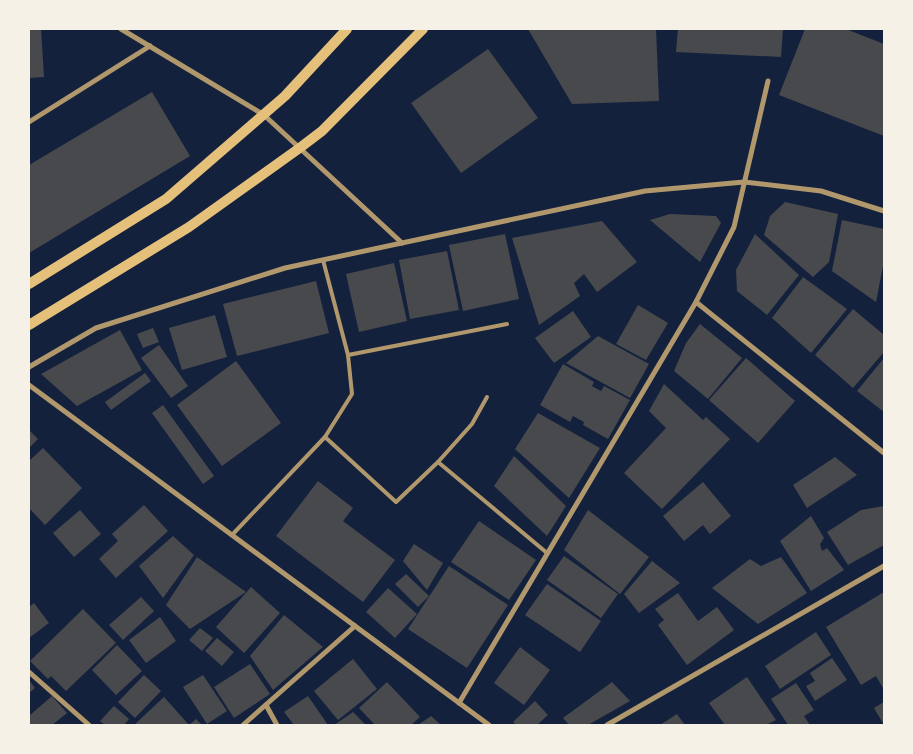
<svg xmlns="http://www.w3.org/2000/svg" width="913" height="754" font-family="Raleway,sans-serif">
<rect width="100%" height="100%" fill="#14213d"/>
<g fill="#48494c">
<path d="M29,29H41L44,77L29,78Z"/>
<path d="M528,29H656L659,101L572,104Z"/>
<path d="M678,29H783L781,57L676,52Z"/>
<path d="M805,29H846L884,44V136L779,95Z"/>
<path d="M488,49L538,118L461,173L411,103Z"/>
<path d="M152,92L190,156L29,253V165Z"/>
<path d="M785,202L838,214L829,262L813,277L764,235L770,216Z"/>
<path d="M670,214L716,216L721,223L700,262L650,220Z"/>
<path d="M842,220L884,229V261L876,302L832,271Z"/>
<path d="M602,221L637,262L597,292L584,274L574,283L580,296L539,325L512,238Z"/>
<path d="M505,234L519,299L463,311L449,245Z"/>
<path d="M755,234L799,275L767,315L737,291L736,270Z"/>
<path d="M447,251L459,310L410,319L399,260Z"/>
<path d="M394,263L407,321L359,332L346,274Z"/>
<path d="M803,277L847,309L811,353L772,318Z"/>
<path d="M316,281L329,333L237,356L223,304Z"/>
<path d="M638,305L668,323L646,360L616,344Z"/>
<path d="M853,309L884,335V352L853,388L815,355Z"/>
<path d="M573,311L591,337L554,363L535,338Z"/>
<path d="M215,315L227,357L182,370L169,328Z"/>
<path d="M700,324L742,358L708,399L674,371L686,343Z"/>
<path d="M153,328L159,342L143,348L137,334Z"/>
<path d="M120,330L142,370L77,406L41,374Z"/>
<path d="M598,336L649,364L630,398L566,363Z"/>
<path d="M159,345L188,386L171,398L141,358Z"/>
<path d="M746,358L795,401L758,443L709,400Z"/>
<path d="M884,358V412L857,391Z"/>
<path d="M236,361L281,423L222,466L177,405Z"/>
<path d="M563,364L594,382L592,386L601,391L604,386L630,400L608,439L583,425L584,422L573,416L570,422L540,405Z"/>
<path d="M145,373L151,381L111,410L105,402Z"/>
<path d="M664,384L703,420L706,417L730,439L662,509L624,473L666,428L649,411Z"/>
<path d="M163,405L214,476L203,484L152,413Z"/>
<path d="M538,413L600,448L569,498L515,449Z"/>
<path d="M29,430L38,439L29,448Z"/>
<path d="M43,448L82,488L45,525L29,508V461Z"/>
<path d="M514,456L566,506L547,536L494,486Z"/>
<path d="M835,457L857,475L807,508L793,485Z"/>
<path d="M318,481L353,508L343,521L395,560L363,602L276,536Z"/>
<path d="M703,482L731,516L710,534L703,525L684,541L663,516Z"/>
<path d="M144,505L168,531L116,578L99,559L118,541L112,534Z"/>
<path d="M884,506V545L848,565L827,532L861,510Z"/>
<path d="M80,510L101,534L74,557L53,533Z"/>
<path d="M588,510L649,557L620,594L564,550Z"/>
<path d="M811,516L824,538L820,544L822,551L827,548L844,570L811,591L780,541Z"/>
<path d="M479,521L536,560L509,600L451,562Z"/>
<path d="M173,536L194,555L163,598L139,566Z"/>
<path d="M414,544L443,563L427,590L403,561Z"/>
<path d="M564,556L618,594L601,618L547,580Z"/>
<path d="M197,557L246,592L190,629L166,605Z"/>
<path d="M781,557L807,593L758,624L712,588L750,559L761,566Z"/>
<path d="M652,561L680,583L639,613L624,594Z"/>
<path d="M449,566L508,605L467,668L408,629Z"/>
<path d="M406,574L429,596L418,607L395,584Z"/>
<path d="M547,584L601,621L580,652L525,615Z"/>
<path d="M251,587L280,613L244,653L216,627Z"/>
<path d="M388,588L417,614L395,638L366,612Z"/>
<path d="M884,592V690L876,676L861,685L826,627Z"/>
<path d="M678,593L698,621L717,607L734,630L687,665L658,625L664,620L655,609Z"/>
<path d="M141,597L154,611L123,640L109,625Z"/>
<path d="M34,603L49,623L29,638V607Z"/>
<path d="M83,609L116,643L66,691L51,676L48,679L30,661Z"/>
<path d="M284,615L323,647L273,690L250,656Z"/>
<path d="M160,617L176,641L146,663L129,640Z"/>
<path d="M200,628L213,638L202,651L189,640Z"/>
<path d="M816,632L831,655L780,689L765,666Z"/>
<path d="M217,638L234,652L222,666L205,651Z"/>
<path d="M117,645L142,671L116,695L92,670Z"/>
<path d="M520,647L550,670L524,705L494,683Z"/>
<path d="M832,658L847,680L815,701L806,686L815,681L810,673Z"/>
<path d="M353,659L377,689L338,720L314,691Z"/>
<path d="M250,664L270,694L234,718L214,687Z"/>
<path d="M144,675L161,691L135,718L118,702Z"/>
<path d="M203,675L227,711L207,724L183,687Z"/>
<path d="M747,677L776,720L766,725H725L709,703Z"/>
<path d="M29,680L35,688L29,693Z"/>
<path d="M387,682L420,717L411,725H375L359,708Z"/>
<path d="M612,682L630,701L588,725H569L563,718Z"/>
<path d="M796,683L814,710L804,716L810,725H788L771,699Z"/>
<path d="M52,696L67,713L52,725H29V716Z"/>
<path d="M308,696L328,725H294L284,712Z"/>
<path d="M164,697L189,725L196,719L202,725H134Z"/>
<path d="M535,701L548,715L537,725H516L513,722Z"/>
<path d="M884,702V725L874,708Z"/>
<path d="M114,706L129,719L124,725H105L100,721Z"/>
<path d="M353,712L366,725H334Z"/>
<path d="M677,714L685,725H660Z"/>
<path d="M431,716L441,725H418Z"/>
</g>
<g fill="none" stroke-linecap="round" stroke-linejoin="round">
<g stroke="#b1986c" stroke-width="4">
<path d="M323,260L348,355"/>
<path d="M325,437L396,502L438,462L472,424L487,397"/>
<path d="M438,462L547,553"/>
<path d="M232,535L325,437L352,394L348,355L507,324"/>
</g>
<g stroke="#b1986c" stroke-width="5">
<path d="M121,29L264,115L402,243"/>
<path d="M29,122L150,46"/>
<path d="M696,302L884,453"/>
<path d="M29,367L96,328L285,268L645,191L744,182L821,191L884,211"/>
<path d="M29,385L489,725"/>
<path d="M29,672L89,725"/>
<path d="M459,703L696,302L734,227L768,81"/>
<path d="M266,705L277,725"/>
<path d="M243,725L355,626"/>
<path d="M607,725L884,566"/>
</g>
<g stroke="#e5c07b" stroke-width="10">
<path d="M29,284L166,199L285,96L347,29"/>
<path d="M29,325L189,227L301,147L322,131L423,29"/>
</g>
</g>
<rect width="913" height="754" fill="none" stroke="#f6f1e7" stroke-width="60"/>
</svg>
